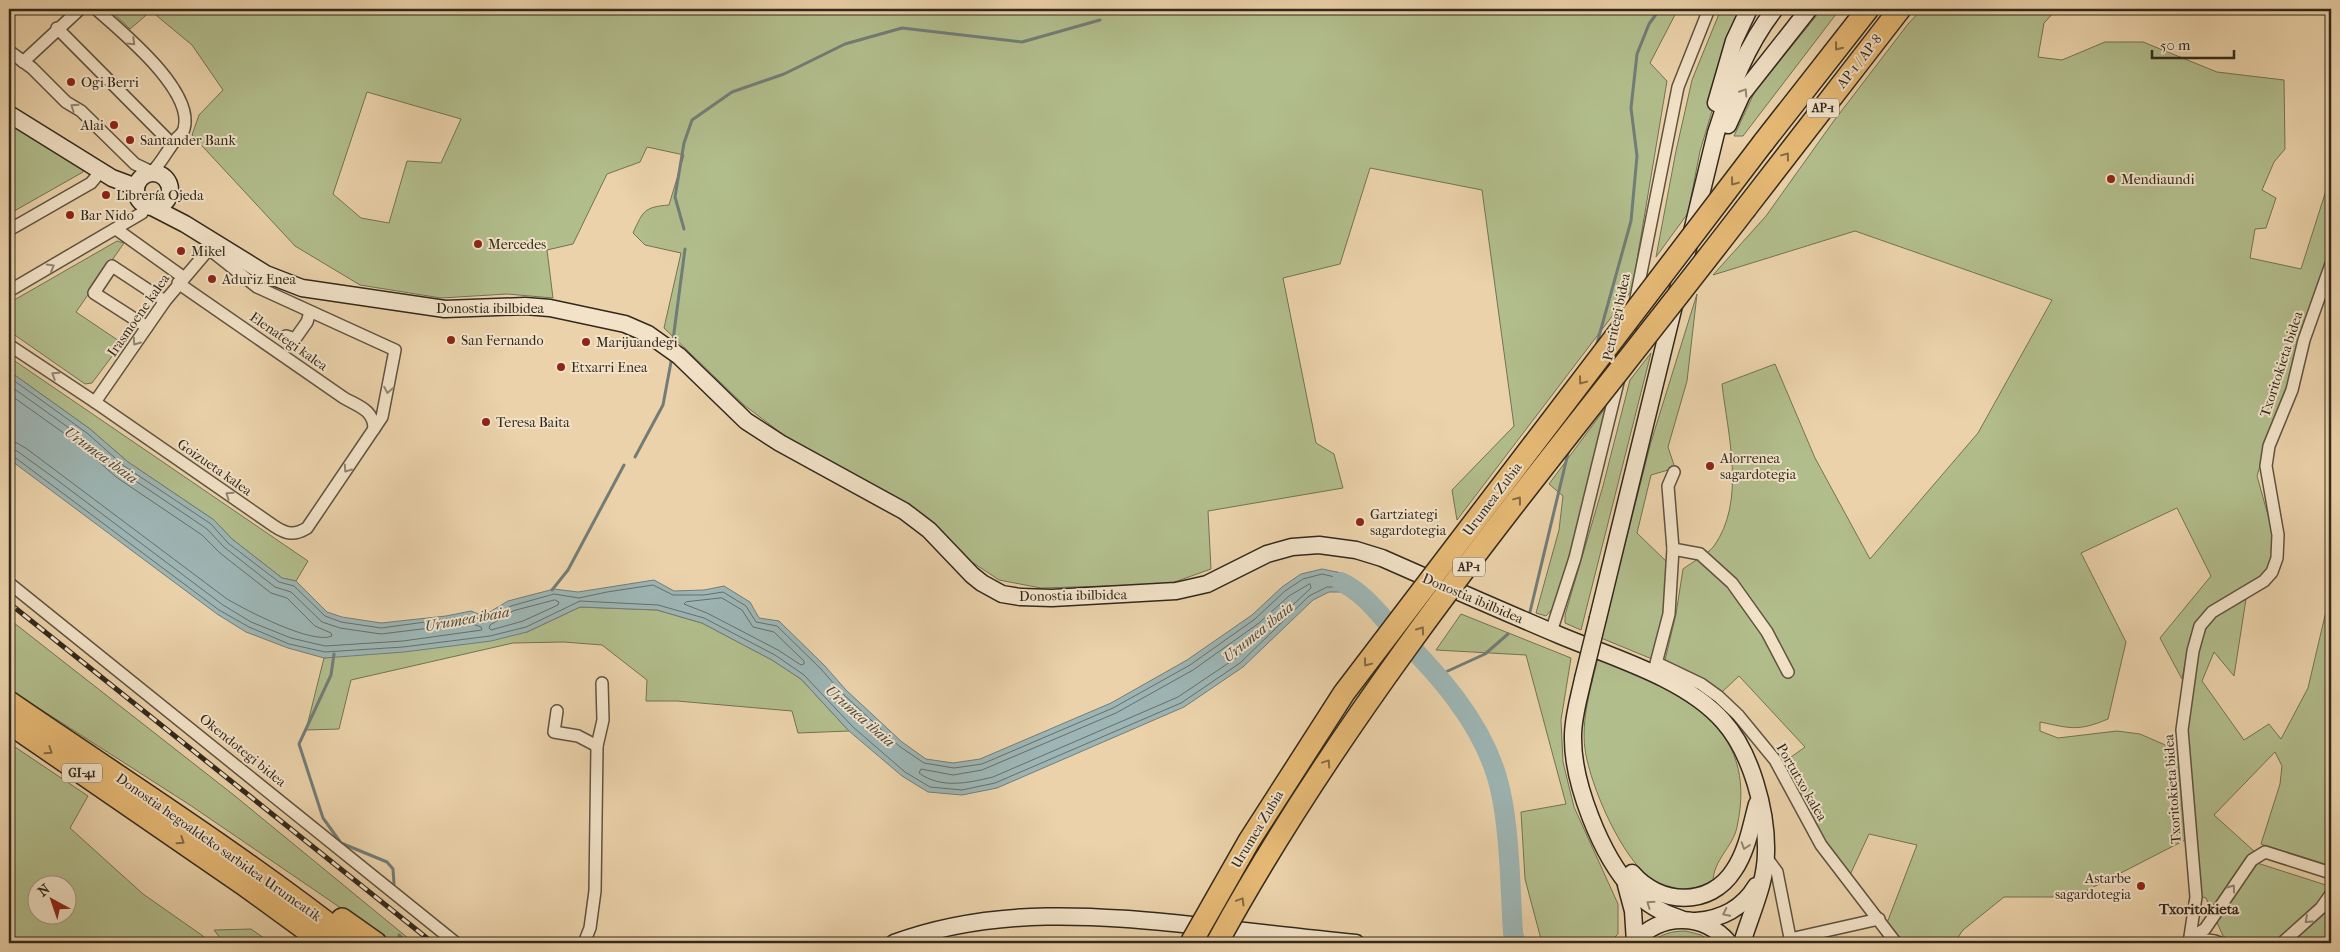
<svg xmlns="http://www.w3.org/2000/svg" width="2340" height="952" font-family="'IM FELL French Canon',serif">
<rect width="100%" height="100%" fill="#ebd2aa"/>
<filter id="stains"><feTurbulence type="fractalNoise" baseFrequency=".004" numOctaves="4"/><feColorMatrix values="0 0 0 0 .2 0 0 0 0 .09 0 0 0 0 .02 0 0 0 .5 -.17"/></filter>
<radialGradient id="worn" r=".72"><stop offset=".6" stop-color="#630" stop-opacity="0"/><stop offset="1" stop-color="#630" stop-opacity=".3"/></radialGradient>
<g fill="#b2bd8c" stroke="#727354" fill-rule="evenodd">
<path d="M109,9H1678L1650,63L1667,81L1632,290L1457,520L1452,490L1514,426L1482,190L1370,168L1340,264L1283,278L1316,443L1334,454L1343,488L1208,511L1211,569L1169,584L1041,588L999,580L969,560L938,530L867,483L785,436L744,405L664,328L681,253L645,245L633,233C643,211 644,207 669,205L684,155L647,147L640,162L607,174L573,244L547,250L553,298L507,294L441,298L360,285L295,246L192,135L199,115L223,90L192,45L151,11L130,29ZM367,92L461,119L441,163L407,161L389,223L361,218L333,194Z"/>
<path d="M1721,9H1760L1751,21L1718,91L1700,151L1688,213L1656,257L1676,151L1692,80Z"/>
<path d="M1822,9H1840L1743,136H1734L1755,91Z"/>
<path d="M1922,9H2057L2044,23L2038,57L2062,60L2105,42H2143L2217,72L2284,80L2285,149L2274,162L2262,190L2276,198L2266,228L2255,229L2250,258L2301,269L2330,178L2331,243L2325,273L2289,388L2267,443L2257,476L2271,526L2273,554L2269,568L2254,583L2216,603L2205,612L2194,626L2189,643L2182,679L2160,638L2211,576L2177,508L2081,553L2126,642L2108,719C2077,732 2070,728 2040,722V731L2058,738L2117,731L2140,734L2179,751L2185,840L2074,897H2004L1963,930L1954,943H1903L1887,923L1917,845L1869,834L1850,875L1813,828L1780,765L1805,747L1739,676L1722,692L1665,660L1676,614L1683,569C1692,562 1707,555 1714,546C1746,501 1728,436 1722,384L1775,364L1815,458L1870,559L1978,433L2052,300L1855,231L1713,275L1766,216L1833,122L1908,24Z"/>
<path d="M9,121L82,166L83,172L9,214Z"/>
<path d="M117,241L124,243L76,312L122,343L92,383L85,384L9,331V303Z"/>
<path d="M1697,294L1687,381L1668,447L1675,468L1651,475L1637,533L1669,564L1664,616L1652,659L1601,638L1651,442Z"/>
<path d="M1651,353L1581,630L1565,623V615L1603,486L1630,380Z"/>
<path d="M9,357L308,561L296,581L282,578L232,539L214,520L128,462L90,429L9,371Z"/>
<path d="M1609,403L1570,555L1553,608L1546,616L1536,613L1559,530L1563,496L1549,484Z"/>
<path d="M2331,590V866L2261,844L2280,784L2282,766L2275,752L2214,815L2255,852L2235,874L2211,909L2206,898L2199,896L2186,746L2196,653L2203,628L2214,614L2232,603L2246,599L2234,676L2214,652L2202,681L2244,740L2269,724L2281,739L2308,688Z"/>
<path d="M580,607L657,610L702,623L772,660L801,679L849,731L798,733L792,711L677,701H646L647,680L602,645L564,642L513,643L351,680L339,729L306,730L324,658L527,632Z"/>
<path d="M1461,614L1571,658L1561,720L1563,762L1574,807L1618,904V934L1609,943H1542L1525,879L1521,812L1566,804L1526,655L1436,650Z"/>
<path d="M9,619L235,796L414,943H392L190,805L9,689Z"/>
<path d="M1598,658C1677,693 1760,722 1737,827C1733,847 1713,860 1713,882C1699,886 1686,892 1672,890C1630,883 1590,787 1585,749C1581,719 1591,687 1598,658Z"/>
<path d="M9,743L88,796L70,828L143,894L203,936L209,943H9ZM38,884H68V914H38Z"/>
<path d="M2254,862L2329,886L2326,897L2318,907L2275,943H2237L2223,936L2215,918Z"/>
<path d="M2331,900V943H2299L2295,935Z"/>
<path d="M251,929L271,943H224L214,930Z"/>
<path d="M1686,931L1701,935L1714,943H1650C1661,934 1672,931 1686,931Z"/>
</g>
<path fill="#9db5b4" stroke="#727d78" d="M9,371L90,429L128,462L214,520L232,539L282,578L296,581L327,612L342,617L381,623L446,616L471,611L483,616L508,601L554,589L578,592L654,580L674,591L704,590L724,586L750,602L759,618L779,621L824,665L846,690L902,742L926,759L953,763L980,759L1111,703L1187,660L1252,615L1282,587L1301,574L1322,569L1342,573L1363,596L1346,592H1329L1313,600L1243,667L1184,707L997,788L962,795L928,792L902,776L849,731L801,679L772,660L702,623L657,610L580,607L527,632L491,641L404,652L324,658L288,648L246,632L217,614L9,459Z"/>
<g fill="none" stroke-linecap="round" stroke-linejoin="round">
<g stroke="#686f68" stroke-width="1">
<path d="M9,377L87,433L124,466L211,524L228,543L279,582L294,586L325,616L341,622L381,628L470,616L484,620L511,606L554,594L579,598L607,592L653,585L673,595H704L723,592L746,606L756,622L777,626L821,669L842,693L899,746L924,763L954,768L982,764L1113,708L1190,665L1255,619L1285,591L1303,579L1322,574L1339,578L1344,584L1342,587H1327L1309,596L1240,663L1181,703L995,783L962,790L930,787L905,772L853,727L804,675L775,655L704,618L658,605L580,601L526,627L490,636L403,647L325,652L289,644L249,627L219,610L13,456L9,455"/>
<path d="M9,385L83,438L121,471L207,529L224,547L275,587L291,592L322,622L340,628L381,634L470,623L481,627L482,630L403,641L325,646L291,638L251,622L223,605L53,477L17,451L9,449"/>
<path d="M9,394L79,444L116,477L202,535L220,553L271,593L287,598L315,626L331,633L332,636C312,645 246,610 227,599L27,449L17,443L9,442"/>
<path d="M1310,584L1311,588L1236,658L1178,697L993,777C968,783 941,789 919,773L921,769L953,775L982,770L1116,713L1193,670L1259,623L1289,596Z"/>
<path d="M722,598L742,610L753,627L774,632L804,661V664L801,665L778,650L707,613L684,604L686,602Z"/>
<path d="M555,600L559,602L558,605L523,621L491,630L489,628L490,625L513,611Z"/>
</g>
<g stroke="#727d78" stroke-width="3">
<path d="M684,229L675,197L684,143L692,120L732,92L784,74L845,44L902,28L1022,42L1100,20"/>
<path d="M673,340L685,249"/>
<path d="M1596,347L1631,221L1637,156L1631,108L1637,54L1649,24L1660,9"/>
<path d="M635,457L663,405L671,362"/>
<path d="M552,590L568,570L624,465"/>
<path d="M1530,612L1569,449"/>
<path d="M334,654L331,675L299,744L323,818L341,843L387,862L393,869L394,884"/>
<path d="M1439,675L1485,654L1508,634"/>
<path d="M399,935L407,943"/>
</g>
<path stroke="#9db5b4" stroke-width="20" d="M1341,582C1365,593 1381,617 1399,635C1439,675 1479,720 1496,774C1510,818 1510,886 1513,933L1516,943"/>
<defs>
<g id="street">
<path d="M57,28L172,144"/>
<path d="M9,51L32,68L66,102L81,111L135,164L152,172C162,162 168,149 177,138C180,135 183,133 184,129C195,91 122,32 96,9"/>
<path d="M23,62L80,9"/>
<path d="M116,229L183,277"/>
<path d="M9,230L91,183L101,171"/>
<path d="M178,283L344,398C358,406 374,410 374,429"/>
<path d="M9,291L142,213L145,205"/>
<path d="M1635,303L1678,87L1709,9"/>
<path d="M147,327L94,293L112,266L165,301"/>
<path d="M286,336L295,339L307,322L310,312"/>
<path d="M9,345L95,402L274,526C286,534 294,536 307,528L382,417L395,350L257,287L209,249"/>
<path d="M1623,360L1631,324"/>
<path d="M95,402L165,301L209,249L212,242"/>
<path d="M1673,549L1700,554L1732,583L1767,632L1788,672"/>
<path d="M9,583L456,943"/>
<path d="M1551,632L1575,558L1619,378"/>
<path d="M1657,663L1701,684L1719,697L1738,715L1775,760L1821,845L1896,943"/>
<path d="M1654,671L1669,614L1673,549L1668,486L1674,472"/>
<path d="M557,711L554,732L578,736L597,746"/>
<path d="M1766,857L1777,872L1791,943"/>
<path d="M2190,938L2205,929L2252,860L2265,852L2331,873"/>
<path d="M2190,938L2215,941L2220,943"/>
<path d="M1790,939L1879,919"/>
<path d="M584,943L590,928L595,891L597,746L603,720L602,683"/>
<path d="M2189,943L2196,897L2182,730L2193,651L2200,626L2212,612L2264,581L2272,572L2277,558L2278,535L2266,466L2269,446L2292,390L2304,340L2331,264"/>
<path d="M2282,943L2321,908L2331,894"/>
</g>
<g id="secondary">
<path d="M1716,103L1734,41L1749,9"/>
<path d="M9,114L112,178L136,187"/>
<path d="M1728,125L1742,94L1809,9"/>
<circle cx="153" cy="190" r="17"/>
<path d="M152,207L185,224L266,274L302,288L445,309L525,306L550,308L625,324L648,334L679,356L746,421L780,443L904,511L929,530L972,575L982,583L1002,594L1020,597L1052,598L1176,591L1207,584L1267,554L1292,547L1319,545L1356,550L1382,558C1441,584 1500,610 1559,635C1611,657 1685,678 1723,721C1751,752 1767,811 1766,852C1766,883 1751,913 1742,943"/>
<path d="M1598,618L1716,133C1730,89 1746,46 1775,9"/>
<path d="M1583,679C1579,698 1573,717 1573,736C1572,782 1601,856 1633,890C1646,904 1662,913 1681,919"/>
<path d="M1632,873C1659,905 1710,908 1734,870C1747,851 1751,826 1757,804"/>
<path d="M1626,885L1633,911L1635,942"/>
<path d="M1696,921C1721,919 1743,908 1756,886"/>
<path d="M894,943C994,906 1098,915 1201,926C1253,932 1304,938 1356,943"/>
<path d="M1634,943C1660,913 1703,912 1729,943"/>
</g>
<g id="highway">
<path d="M1763,143L1868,9"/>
<path d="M1746,208L1900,9"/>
<path d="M9,702C124,781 243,856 353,943"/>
<path d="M9,723L243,884L324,943"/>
<path d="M342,919L376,943"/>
</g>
</defs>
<use href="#street" stroke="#605340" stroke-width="14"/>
<use href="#secondary" stroke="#32291d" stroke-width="19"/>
<use href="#highway" stroke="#32291d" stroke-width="24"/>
<use href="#street" stroke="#f2e2c8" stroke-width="11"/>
<use href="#secondary" stroke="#f2e2c8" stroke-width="16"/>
<use href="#highway" stroke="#e6b975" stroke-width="21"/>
<defs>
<path id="rail" d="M9,603L433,943"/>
</defs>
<use href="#rail" stroke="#32291d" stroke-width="5"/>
<use href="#rail" stroke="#f2e2c8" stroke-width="3" stroke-dasharray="9" stroke-linecap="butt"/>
<defs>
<path id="secondary-bridge" d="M1583,679L1598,618"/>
<g id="highway-bridge">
<path d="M1191,943L1249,841L1344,693L1763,143"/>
<path d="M1217,943C1362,678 1563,447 1746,208"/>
</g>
</defs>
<use href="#secondary-bridge" stroke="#32291d" stroke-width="19" stroke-linecap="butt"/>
<use href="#highway-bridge" stroke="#32291d" stroke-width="24" stroke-linecap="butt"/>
<use href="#secondary-bridge" stroke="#f2e2c8" stroke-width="16"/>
<use href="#highway-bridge" stroke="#e6b975" stroke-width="21"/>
</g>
<defs><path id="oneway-chevron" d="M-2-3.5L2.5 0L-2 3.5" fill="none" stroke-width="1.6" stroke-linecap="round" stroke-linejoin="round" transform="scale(1.25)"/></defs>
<g stroke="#928672">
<use href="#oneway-chevron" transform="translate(132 42) rotate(44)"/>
<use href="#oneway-chevron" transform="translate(1744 92) rotate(-57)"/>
<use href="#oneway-chevron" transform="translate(74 107) rotate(-146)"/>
<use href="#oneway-chevron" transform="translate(51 267) rotate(-30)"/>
<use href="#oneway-chevron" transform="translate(136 342) rotate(125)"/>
<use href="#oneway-chevron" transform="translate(55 375) rotate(-147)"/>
<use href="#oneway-chevron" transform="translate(388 390) rotate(100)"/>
<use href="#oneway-chevron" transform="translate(347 469) rotate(125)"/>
<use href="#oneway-chevron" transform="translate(229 495) rotate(-145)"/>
<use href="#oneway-chevron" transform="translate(1745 846) rotate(108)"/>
<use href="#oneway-chevron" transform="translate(2232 888) rotate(-54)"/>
<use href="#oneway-chevron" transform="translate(1650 904) rotate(-145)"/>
<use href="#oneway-chevron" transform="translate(1726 913) rotate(154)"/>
<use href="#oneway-chevron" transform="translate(2308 920) rotate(138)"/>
</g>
<g stroke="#836a45">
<use href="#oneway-chevron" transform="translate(1838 47) rotate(128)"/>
<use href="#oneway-chevron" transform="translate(1786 156) rotate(-53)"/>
<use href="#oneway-chevron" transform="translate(1734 182) rotate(127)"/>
<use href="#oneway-chevron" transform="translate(1582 381) rotate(127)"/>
<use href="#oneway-chevron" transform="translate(1518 500) rotate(-53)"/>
<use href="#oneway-chevron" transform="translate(1421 630) rotate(-54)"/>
<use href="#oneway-chevron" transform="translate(1367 663) rotate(127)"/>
<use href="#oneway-chevron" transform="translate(49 751) rotate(34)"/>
<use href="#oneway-chevron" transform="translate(1327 763) rotate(-56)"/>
<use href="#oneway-chevron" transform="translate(181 841) rotate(34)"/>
<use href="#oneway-chevron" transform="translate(1241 901) rotate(-59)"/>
</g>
<g fill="#8f2418" stroke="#f2e2c8" stroke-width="2">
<circle cx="71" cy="82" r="5"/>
<circle cx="114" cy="125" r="5"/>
<circle cx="130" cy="140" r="5"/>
<circle cx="2111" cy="179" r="5"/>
<circle cx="106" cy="195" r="5"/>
<circle cx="70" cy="215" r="5"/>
<circle cx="478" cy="244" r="5"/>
<circle cx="181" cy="251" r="5"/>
<circle cx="212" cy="279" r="5"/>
<circle cx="451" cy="340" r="5"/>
<circle cx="586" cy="342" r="5"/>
<circle cx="561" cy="367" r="5"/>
<circle cx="486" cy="422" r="5"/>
<circle cx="1710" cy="466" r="5"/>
<circle cx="1360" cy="522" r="5"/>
<circle cx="2141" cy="886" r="5"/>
</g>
<g text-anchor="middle" stroke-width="4" stroke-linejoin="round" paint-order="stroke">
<g fill="#f2e2c8" stroke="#6c6050" stroke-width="1">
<rect x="1807" y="98.5" width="32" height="19" rx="4"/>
<rect x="1453" y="557.5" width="32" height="19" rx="4"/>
<rect x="62" y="763.5" width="40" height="19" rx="4"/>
</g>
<g font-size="12" font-weight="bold" fill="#32291d">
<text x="1823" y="112">AP-1</text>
<text x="1469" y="571">AP-1</text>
<text x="82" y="777">GI-41</text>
</g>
<g font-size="14" fill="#32291d" stroke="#f2e2c8">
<text transform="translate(1859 61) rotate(-52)" y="5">AP-1 / AP-8</text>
<text x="490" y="313">Donostia ibilbidea</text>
<text transform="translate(138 315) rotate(-55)" y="5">Irasmoene kalea</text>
<text transform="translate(1616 317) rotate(-78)" y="5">Petritegi bidea</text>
<text transform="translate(289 341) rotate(35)" y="5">Elenategi kalea</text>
<text transform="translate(2281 364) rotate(-72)" y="5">Txoritokieta bidea</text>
<text transform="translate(215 467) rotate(35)" y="5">Goizueta kalea</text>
<text transform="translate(1492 499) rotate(-53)" y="5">Urumea Zubia</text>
<text transform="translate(1073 595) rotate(-1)" y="5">Donostia ibilbidea</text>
<text transform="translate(1473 598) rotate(23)" y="5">Donostia ibilbidea</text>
<text transform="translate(243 750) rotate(39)" y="5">Okendotegi bidea</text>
<text transform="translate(1802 782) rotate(60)" y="5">Portutxo kalea</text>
<text transform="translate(2172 789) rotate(-94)" y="5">Txoritokieta bidea</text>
<text transform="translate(1257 829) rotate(-59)" y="5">Urumea Zubia</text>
<text transform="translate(219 847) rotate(35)" y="5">Donostia hegoaldeko sarbidea Urumeatik</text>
</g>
<g font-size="14" fill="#32291d" stroke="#f2e2c8" text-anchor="start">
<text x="81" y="87">Ogi Berri</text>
<text x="104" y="130" text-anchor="end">Alai</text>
<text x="140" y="145">Santander Bank</text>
<text x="2121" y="184">Mendiaundi</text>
<text x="116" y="200">Librería Ojeda</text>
<text x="80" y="220">Bar Nido</text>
<text x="488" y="249">Mercedes</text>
<text x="191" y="256">Mikel</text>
<text x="222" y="284">Aduriz Enea</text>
<text x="461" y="345">San Fernando</text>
<text x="596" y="347">Marijuandegi</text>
<text x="571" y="372">Etxarri Enea</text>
<text x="496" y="427">Teresa Baita</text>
<text x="1720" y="463">Alorrenea<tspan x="1720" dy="16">sagardotegia</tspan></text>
<text x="1370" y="519">Gartziategi<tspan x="1370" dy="16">sagardotegia</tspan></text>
<text x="2131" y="883" text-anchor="end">Astarbe<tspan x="2131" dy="16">sagardotegia</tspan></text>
</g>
<g font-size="15" font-style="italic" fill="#4d4c43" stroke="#f2e2c8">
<text transform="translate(101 455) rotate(36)" y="5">Urumea ibaia</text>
<text transform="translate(467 619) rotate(-10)" y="5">Urumea ibaia</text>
<text transform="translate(1258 632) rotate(-39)" y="5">Urumea ibaia</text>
<text transform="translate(860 716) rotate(41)" y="5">Urumea ibaia</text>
</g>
<g font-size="15" font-weight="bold" fill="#32291d" stroke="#f2e2c8">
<text x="2199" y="914">Txoritokieta</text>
</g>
</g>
<rect width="2340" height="952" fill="none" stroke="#ebd2aa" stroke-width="30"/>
<rect x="10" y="10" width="2320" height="932" fill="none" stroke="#32291d" stroke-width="2.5"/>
<rect x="15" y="15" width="2310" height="922" fill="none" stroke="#32291d"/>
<g transform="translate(52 900) rotate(320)"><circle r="24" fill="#f2e2c8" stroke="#a59884"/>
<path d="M0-4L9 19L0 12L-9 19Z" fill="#8f2418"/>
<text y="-8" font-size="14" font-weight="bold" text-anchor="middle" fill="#32291d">N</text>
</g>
<path d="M2152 50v8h82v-8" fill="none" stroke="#32291d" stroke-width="2.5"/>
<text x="2160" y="50" font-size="15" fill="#32291d" stroke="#f2e2c8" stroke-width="4" paint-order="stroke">50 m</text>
<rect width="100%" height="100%" filter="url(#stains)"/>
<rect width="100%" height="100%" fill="url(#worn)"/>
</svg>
